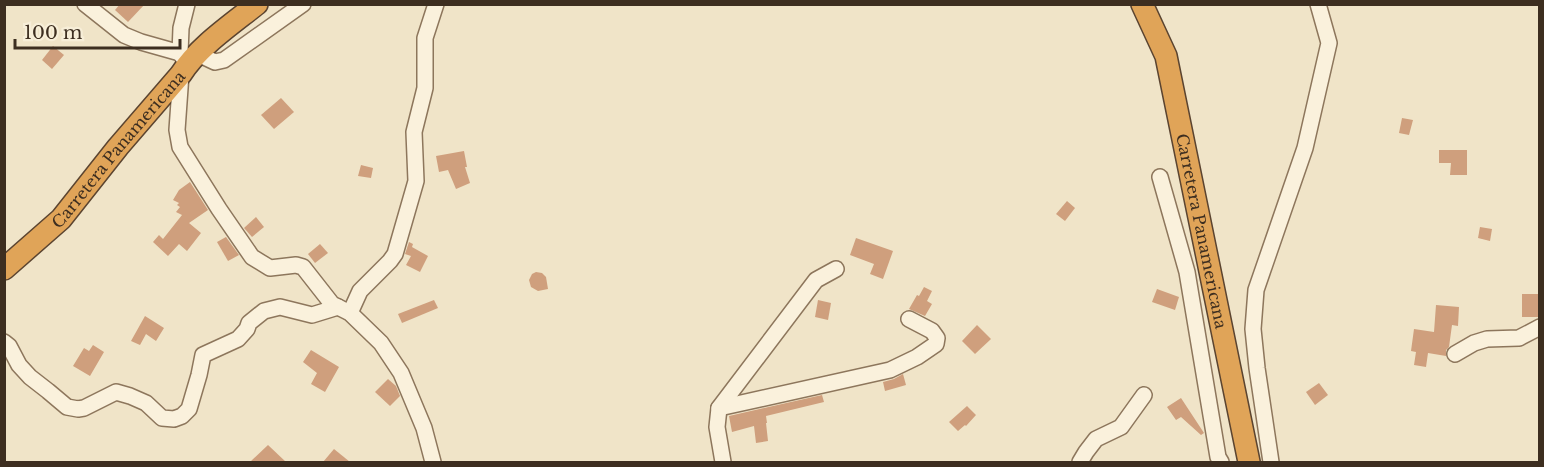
<svg xmlns="http://www.w3.org/2000/svg" width="1544" height="467" font-family="'Libre Baskerville',serif">
<rect width="100%" height="100%" fill="#f0e4c8"/>
<g fill="#cf9f7d">
<path d="M120,4H145L128,22L115,10Z"/>
<path d="M53,46L64,55L52,69L42,60Z"/>
<path d="M281,98L294,112L274,129L261,115Z"/>
<path d="M1402,118L1413,120L1409,135L1399,133Z"/>
<path d="M1439,150H1467V175H1450L1451,163H1439Z"/>
<path d="M464,151L467,167H465L470,183L456,189L448,170L439,172L436,156Z"/>
<path d="M361,165L373,168L371,178L358,176Z"/>
<path d="M190,182L208,210L189,223L201,233L187,251L179,244L168,256L153,242L159,235L163,239L182,215L176,212L180,207L177,205L179,203L173,200L179,190Z"/>
<path d="M1067,201L1075,208L1065,221L1056,214Z"/>
<path d="M256,217L264,227L252,237L244,228Z"/>
<path d="M1480,227L1492,229L1490,241L1478,238Z"/>
<path d="M226,237L239,255L228,261L217,242Z"/>
<path d="M856,238L893,251L883,279L870,274L874,264L850,255Z"/>
<path d="M409,242L413,244L412,247L428,256L420,272L406,265L411,256L405,254Z"/>
<path d="M320,244L328,253L315,263L308,254Z"/>
<path d="M536,272L542,273L546,277L548,289L538,291L531,287L529,280L532,274Z"/>
<path d="M924,287L932,291L927,301L932,304L925,316L909,309L917,295L919,296Z"/>
<path d="M1157,289L1179,297L1175,310L1152,302Z"/>
<rect x="1522" y="294" width="17" height="23"/>
<path d="M434,300L438,308L402,323L398,314Z"/>
<path d="M818,300L831,303L828,320L815,317Z"/>
<path d="M1436,305L1459,307L1458,326L1452,325L1449,347L1446,350V356L1428,353L1426,367L1414,365L1416,352L1411,351L1414,329L1434,332Z"/>
<path d="M145,316L164,328L156,341L146,334L140,345L131,341Z"/>
<path d="M977,325L991,339L975,354L962,341Z"/>
<path d="M93,345L104,352L90,376L73,366L84,348L89,351Z"/>
<path d="M311,350L339,367L325,392L311,384L317,373L303,362Z"/>
<path d="M903,374L906,385L885,391L883,382L894,379Z"/>
<path d="M388,379L396,386L400,396L390,406L375,392Z"/>
<path d="M1319,383L1328,395L1315,405L1306,392Z"/>
<path d="M822,395L824,402L766,416L767,423H766L768,441L756,443L754,426L732,432L729,416Z"/>
<path d="M1181,398L1204,433L1201,435L1181,417L1176,420L1167,407Z"/>
<path d="M967,406L976,415L966,426L965,425L958,431L949,422Z"/>
<path d="M268,445L286,462H250Z"/>
<path d="M334,449L350,462H323Z"/>
</g>
<g fill="none" stroke-linecap="round" stroke-linejoin="round">
<defs>
<g id="minor">
<path d="M85,4L124,35L141,42L180,53"/>
<path d="M198,54L215,62L224,60L303,4"/>
<path d="M186,62L180,53L181,28L187,4"/>
<path d="M181,74L177,130L180,147L219,209L252,257L270,268L296,265L303,267L332,304L350,313L381,343L401,373L424,428L433,462"/>
<path d="M1160,177L1187,272L1218,457L1221,462"/>
<path d="M350,313L360,291L390,261L395,254L416,181L414,132L425,88V38L436,4"/>
<path d="M4,342L9,346L19,365L30,377L48,391L67,407L78,409L84,408L116,392L130,396L146,403L162,418L174,419L182,416L189,409L199,375L203,355L238,339L247,329L249,323L264,311L280,307L312,315L338,307"/>
<path d="M1455,354L1474,343L1487,339L1519,338L1540,327"/>
<path d="M719,408L890,370L917,357L936,344L937,338L932,331L909,319"/>
<path d="M723,462L717,427L719,408L816,280L836,269"/>
<path d="M1080,462L1086,452L1096,439L1121,427L1144,395"/>
<path d="M1271,462L1257,368L1253,329L1256,290L1305,148L1329,43L1318,4"/>
</g>
<g id="highway">
<path id="s1" d="M1142,4L1166,56L1249,462"/>
<path id="s2" d="M4,269L61,219L118,147L181,74C198,47 232,24 257,4"/>
</g>
</defs>
<use href="#minor" stroke="#8d765c" stroke-width="18"/>
<use href="#highway" stroke="#5b4430" stroke-width="24"/>
<use href="#minor" stroke="#faf1dc" stroke-width="15"/>
<use href="#highway" stroke="#e0a458" stroke-width="21"/>
</g>
<g text-anchor="middle" stroke-width="6" stroke-linejoin="round" paint-order="stroke">
<g font-size="16" fill="#3d2e20" stroke="#f7eed8">
<text dy="6" stroke="none"><textPath href="#s2" startOffset="166">Carretera Panamericana</textPath></text>
<text dy="6" stroke="none"><textPath href="#s1" startOffset="236">Carretera Panamericana</textPath></text>
</g>
</g>
<rect width="1544" height="467" fill="none" stroke="#3d2e20" stroke-width="12"/>
<path d="M15 39v9h165v-9" fill="none" stroke="#3d2e20" stroke-width="3"/>
<text x="24" y="39" font-size="18" fill="#3d2e20" stroke="#f7eed8" stroke-width="4.5" paint-order="stroke">100 m</text>
</svg>
